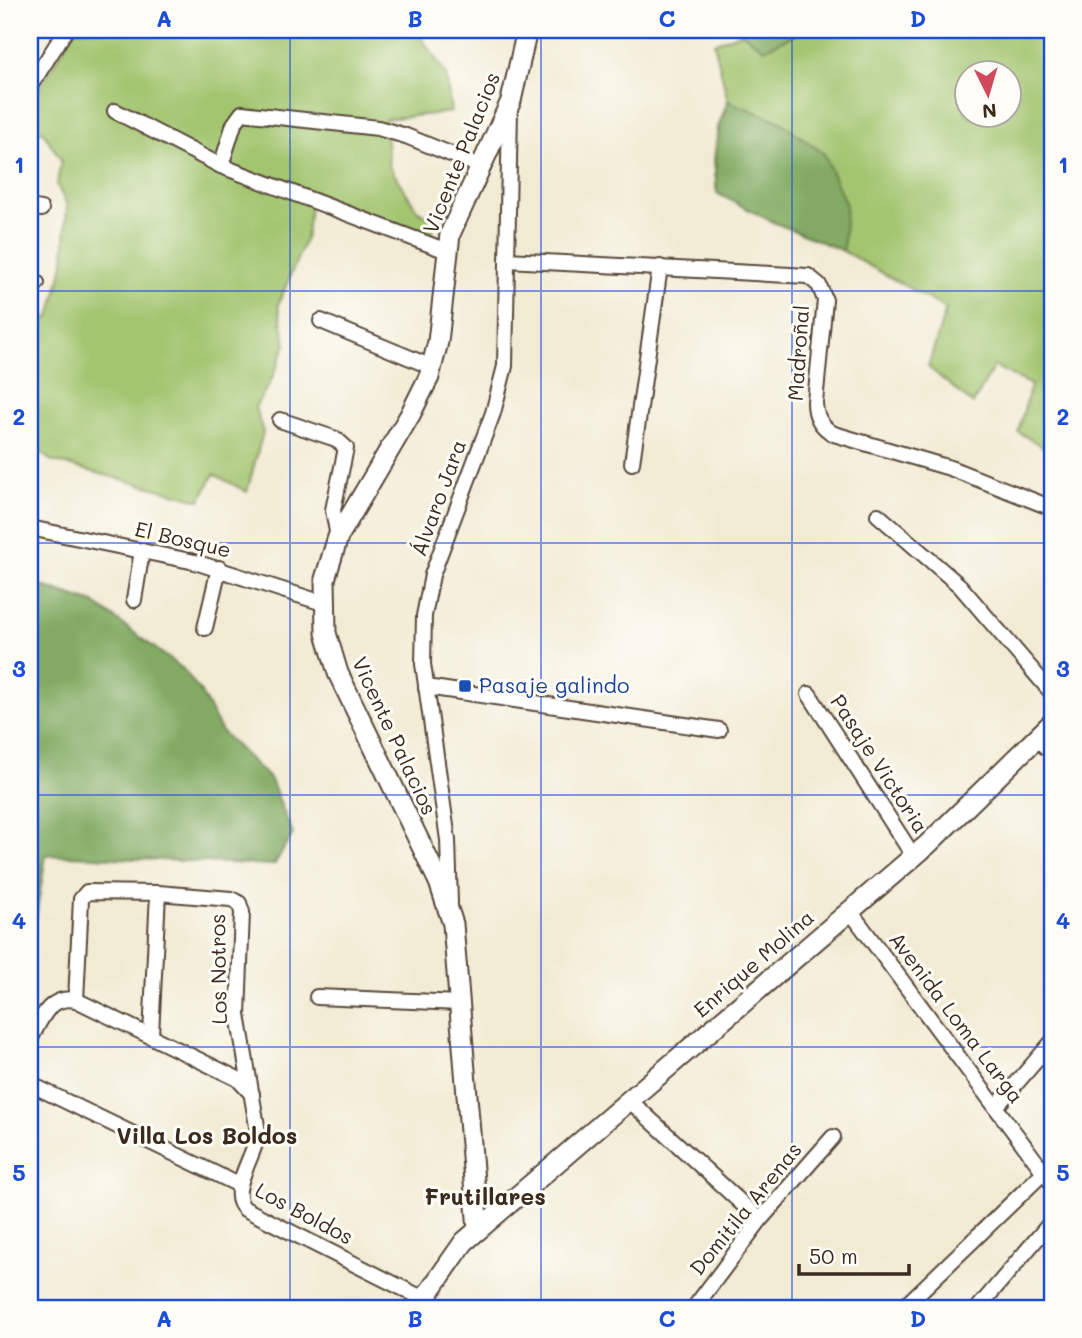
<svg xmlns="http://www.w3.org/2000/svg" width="1082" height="1338" font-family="Mali,sans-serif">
<rect width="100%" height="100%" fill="#fdfcf7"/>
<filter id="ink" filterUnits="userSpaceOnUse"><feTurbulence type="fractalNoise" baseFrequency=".0143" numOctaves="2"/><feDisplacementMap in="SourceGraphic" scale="14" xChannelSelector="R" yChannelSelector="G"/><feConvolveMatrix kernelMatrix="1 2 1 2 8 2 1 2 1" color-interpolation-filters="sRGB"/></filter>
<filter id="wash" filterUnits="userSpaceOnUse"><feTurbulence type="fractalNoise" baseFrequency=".00686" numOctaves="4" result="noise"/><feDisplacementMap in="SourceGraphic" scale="28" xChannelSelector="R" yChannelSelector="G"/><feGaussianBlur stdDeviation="1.57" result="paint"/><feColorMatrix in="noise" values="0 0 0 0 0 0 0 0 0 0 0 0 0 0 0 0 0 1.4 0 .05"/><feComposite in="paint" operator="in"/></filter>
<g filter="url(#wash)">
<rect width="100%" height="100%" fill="#f2ebd4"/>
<g fill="#a3c56f" stroke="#6f7846" stroke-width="2" fill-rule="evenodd">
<path d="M75,30H416L446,74L451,112L385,119L389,166L418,211L436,220L428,243L311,202L306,238L278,305L286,344L271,381L255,407L263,432L247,492L214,474L200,500L52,461L30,446V324L50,317L64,263L67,205L57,185L61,160L43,132L30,126V103Z"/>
<path d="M749,30H1052V452L1018,432L1031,385L994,366L973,404L928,367L946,309L825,241L773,222L717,193L714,160L718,127L728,101L714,43ZM967,74H1009V116H967Z"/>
</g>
<g fill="#82aa62" stroke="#5e6a40" stroke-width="2">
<path d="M738,30H805L764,49Z"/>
<path d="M728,101L781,122L824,154L846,205L843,251L773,222L717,193C714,159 715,133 728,101Z"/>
<path d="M30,582L94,603L183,669L200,691L222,732L271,780L293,834L274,865L46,855L30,955Z"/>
</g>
</g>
<g filter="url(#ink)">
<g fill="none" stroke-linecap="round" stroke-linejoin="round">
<defs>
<g id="minor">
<path d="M30,86L66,30"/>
<path d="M115,111L221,166L447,251"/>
<path d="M221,166L234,124L242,113L378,128L406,136L480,166"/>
<path d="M30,207L41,209"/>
<path d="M507,260L808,276L819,285L825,300L815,402C815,417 821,427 834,434L950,468L1052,508"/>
<path d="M30,282L37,283"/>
<path d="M321,321L432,367"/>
<path d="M280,420L336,439L346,448L333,510L338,537"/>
<path d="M632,463L660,267"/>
<path d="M878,515L960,586L1052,693"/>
<path d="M30,528L195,562L323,603"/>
<path d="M134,600L142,551"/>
<path d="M205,628L219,568"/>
<path d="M426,687L719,730"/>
<path d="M809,694L914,857"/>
<path d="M1037,739L1052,753"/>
<path d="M450,903L448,840L423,664L424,616L432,575L493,413L505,366L510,110"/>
<path d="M850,911L1052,1183"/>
<path d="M317,997L460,1003"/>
<path d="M76,1000L81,899L87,892L158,893L231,899L239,903L242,912L238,1015L258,1132C256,1155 226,1193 245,1209L424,1299"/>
<path d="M151,1035L158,893"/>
<path d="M30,1040C40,1021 49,994 76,1000L238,1079L252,1094"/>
<path d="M30,1084L239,1185"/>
<path d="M630,1101L760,1220"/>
<path d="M996,1107L1052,1042"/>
<path d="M694,1308L760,1220L833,1137"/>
<path d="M903,1308L1044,1172"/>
<path d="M978,1308L1052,1221"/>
</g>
<g id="secondary">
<path d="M478,1230L453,924L439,882L338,673L326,633L325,579L338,537L410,415L429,377L438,342L450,234L511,101L527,30"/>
<path d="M418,1308L464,1242L927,845L1052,723"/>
</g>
</defs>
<use href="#minor" stroke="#564739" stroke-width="18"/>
<use href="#secondary" stroke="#564739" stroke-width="23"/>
<use href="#minor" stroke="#fff" stroke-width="14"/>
<use href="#secondary" stroke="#fff" stroke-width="19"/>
</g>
</g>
<path fill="none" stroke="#1d4ed8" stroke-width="2" stroke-opacity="0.55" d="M290,30V1308M541,30V1308M792,30V1308M30,291H1052M30,543H1052M30,795H1052M30,1047H1052"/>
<rect fill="#1a4fb4" stroke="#fdfcf7" stroke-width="2.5" x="458" y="679" width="14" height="14" rx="3.5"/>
<g text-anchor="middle" stroke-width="6" stroke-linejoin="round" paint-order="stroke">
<g font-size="21" fill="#3b2a1e" stroke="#fdfcf7">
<text transform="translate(462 153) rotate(-68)" y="7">Vicente Palacios</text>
<text transform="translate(799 353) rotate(-86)" y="7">Madroñal</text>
<text transform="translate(439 498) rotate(-70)" y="7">Álvaro Jara</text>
<text transform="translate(183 540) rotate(13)" y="7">El Bosque</text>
<text transform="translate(394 736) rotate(65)" y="7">Vicente Palacios</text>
<text transform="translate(879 764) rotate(57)" y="7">Pasaje Victoria</text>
<text transform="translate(754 964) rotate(-41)" y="7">Enrique Molina</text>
<text transform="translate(219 969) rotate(-91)" y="7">Los Notros</text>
<text transform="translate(956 1018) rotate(53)" y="7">Avenida Loma Larga</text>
<text transform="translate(746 1209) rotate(-51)" y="7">Domitila Arenas</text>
<text transform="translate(304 1214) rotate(28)" y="7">Los Boldos</text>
</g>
<g font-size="21" fill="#164399" stroke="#fdfcf7" text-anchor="start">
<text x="479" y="693">Pasaje galindo</text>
</g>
<g font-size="23" font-weight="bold" fill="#3b2a1e" stroke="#fdfcf7">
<text x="207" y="1144">Villa Los Boldos</text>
<text x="485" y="1205">Frutillares</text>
</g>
</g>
<rect width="1082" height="1338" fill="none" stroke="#fdfcf7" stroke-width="77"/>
<g transform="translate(988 94) rotate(175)"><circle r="33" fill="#fdfcf7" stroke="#afa8a0" stroke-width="2"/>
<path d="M0-5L12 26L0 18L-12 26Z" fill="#d1495b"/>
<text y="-10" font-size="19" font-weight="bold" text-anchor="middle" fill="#3b2a1e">N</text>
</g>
<path d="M799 1264v10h110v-10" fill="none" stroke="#3b2a1e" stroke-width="3.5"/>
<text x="809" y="1264" font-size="21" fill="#3b2a1e" stroke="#fdfcf7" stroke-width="5" paint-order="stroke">50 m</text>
<rect x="38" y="38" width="1006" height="1262" fill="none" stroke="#1d4ed8" stroke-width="2.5"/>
<g font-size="23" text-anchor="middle" font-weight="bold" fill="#1d4ed8">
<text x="164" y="27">A</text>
<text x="415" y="27">B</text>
<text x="667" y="27">C</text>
<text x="918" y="27">D</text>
<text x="19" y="173">1</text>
<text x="1063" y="173">1</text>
<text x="19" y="425">2</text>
<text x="1063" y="425">2</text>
<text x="19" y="677">3</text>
<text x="1063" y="677">3</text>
<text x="19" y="929">4</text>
<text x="1063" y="929">4</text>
<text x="19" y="1181">5</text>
<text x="1063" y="1181">5</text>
<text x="164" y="1327">A</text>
<text x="415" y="1327">B</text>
<text x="667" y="1327">C</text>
<text x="918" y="1327">D</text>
</g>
</svg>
